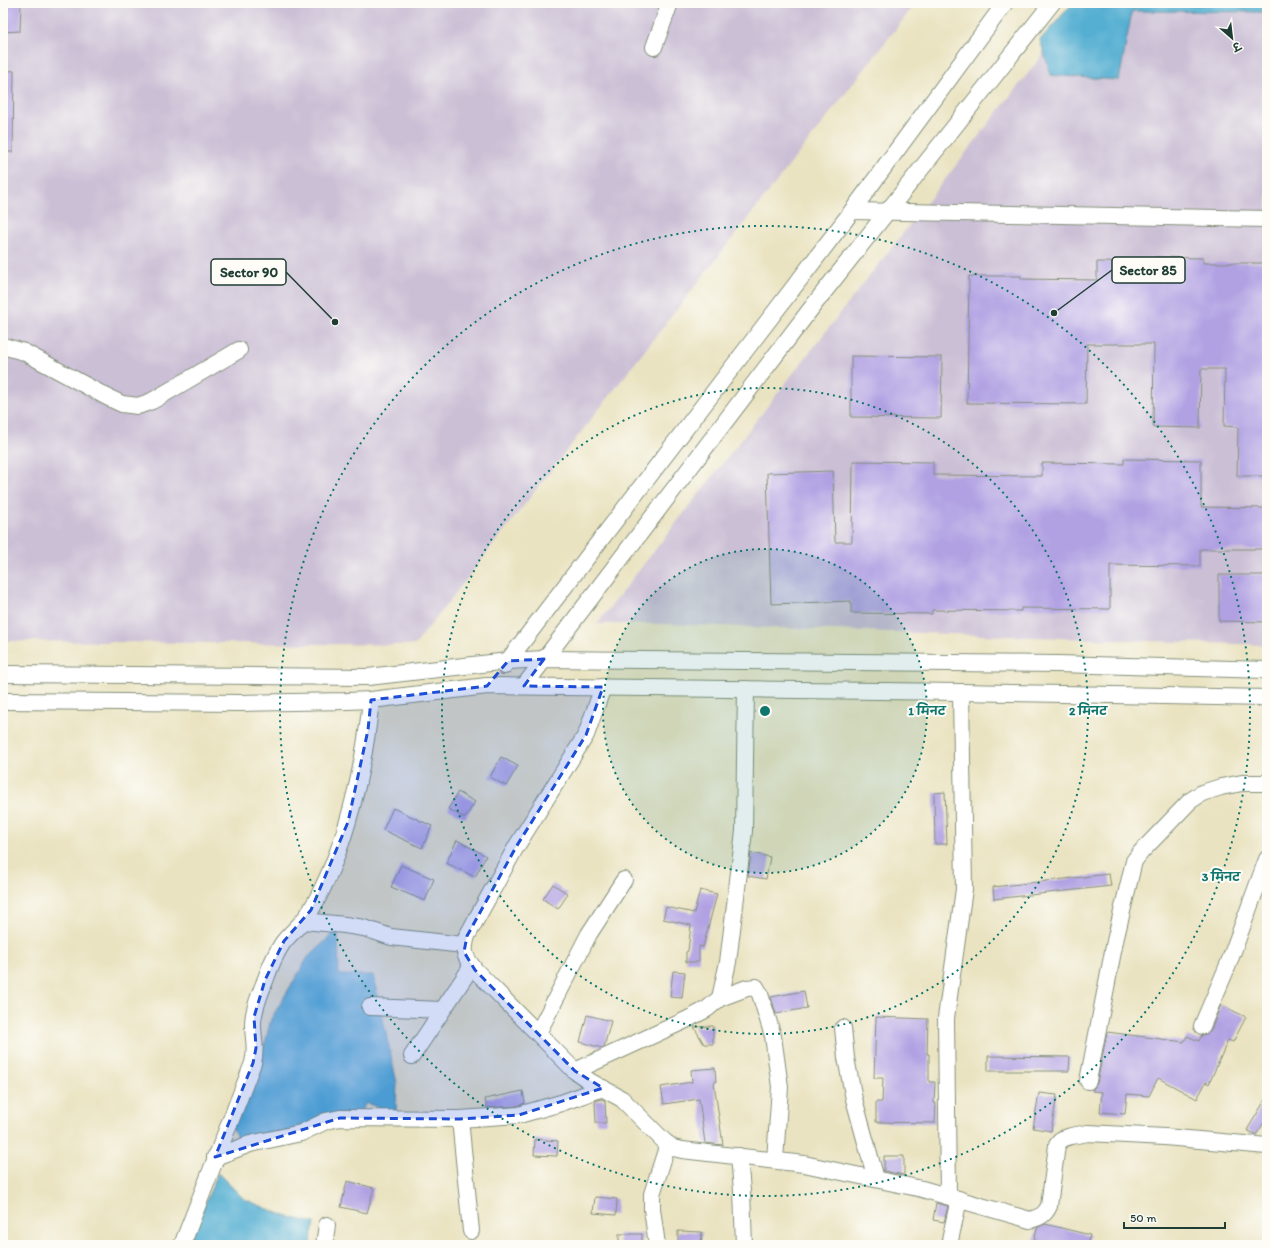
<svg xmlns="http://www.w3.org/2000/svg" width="1270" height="1248" font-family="Itim,'Playpen Sans Deva',sans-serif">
<rect width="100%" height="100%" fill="#fdfcf7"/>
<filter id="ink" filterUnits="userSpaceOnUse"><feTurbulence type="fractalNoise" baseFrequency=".025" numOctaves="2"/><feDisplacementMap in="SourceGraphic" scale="8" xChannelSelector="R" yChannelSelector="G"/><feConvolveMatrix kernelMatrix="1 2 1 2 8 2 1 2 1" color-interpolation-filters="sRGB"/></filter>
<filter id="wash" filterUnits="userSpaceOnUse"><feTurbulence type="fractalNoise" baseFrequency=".012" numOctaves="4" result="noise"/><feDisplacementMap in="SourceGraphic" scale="16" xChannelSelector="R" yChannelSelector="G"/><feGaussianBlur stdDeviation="0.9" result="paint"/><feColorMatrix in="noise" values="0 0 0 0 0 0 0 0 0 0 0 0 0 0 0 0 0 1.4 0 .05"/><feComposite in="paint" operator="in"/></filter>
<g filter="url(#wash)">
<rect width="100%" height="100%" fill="#eae3c1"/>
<g fill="#cbbfd5">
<path d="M3,3H916L415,645L3,641Z"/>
<path d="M1083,3H1267V645L663,624H597Z"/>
</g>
<g fill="#54afd2" stroke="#3a7683">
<path d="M1073,3H1267V12L1132,11L1119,80L1051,75L1040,40Z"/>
<path d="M338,929L339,975H373L397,1083L396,1114L366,1103L357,1119L239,1141L232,1127L265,1043L271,1019L308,957Z"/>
<path d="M218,1173L244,1199L285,1216L315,1223L312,1233L311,1245H187Z"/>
</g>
<g id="blocks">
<g fill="#b1a1e3">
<path d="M3,3H21L20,31L3,32Z"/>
<path d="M3,70L14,71L13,152H3Z"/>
<path d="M1155,257L1203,258V263H1267V476H1237L1238,427L1224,426L1225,369H1201L1200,428L1153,427L1154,344H1087L1086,404L967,403L969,276H1021V279L1097,280V262L1155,263Z"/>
<path d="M851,356L942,357L941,418L851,417Z"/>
<path d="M1124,459L1201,460V507L1267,508V549H1200V566L1110,565V609L1021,608V611L932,610V614L851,613V601L771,604L767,473L833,471L835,542H852L853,461L933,462V475L1042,476V463L1124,464Z"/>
<path d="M1219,575H1267V622L1219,621Z"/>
<path d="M501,757L518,766L506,786L490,777Z"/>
<path d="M458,792L475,802L465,818L448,809Z"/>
<path d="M945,792L947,844H935L934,793Z"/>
<path d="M393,808L432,826L422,848L383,830Z"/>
<path d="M457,840L486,856L475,877L446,863Z"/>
<path d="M751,853L770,857L766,879L748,876Z"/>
<path d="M401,865L434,879L425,901L391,887Z"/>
<path d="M1109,874L1111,886L994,899L993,887Z"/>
<path d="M553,884L568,894L558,909L543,899Z"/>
<path d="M700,890L717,894L703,947L699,946V962H686V952L688,951L691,925L663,919L666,907L694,913Z"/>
<path d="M673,971L685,972L682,998L670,997Z"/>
<path d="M804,991L807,1008L776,1014L771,997Z"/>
<path d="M1221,1005L1246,1017L1233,1042L1228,1040L1209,1084L1206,1082L1197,1099L1158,1078L1149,1096L1127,1094L1125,1114L1100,1112L1102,1092L1092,1091L1097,1083L1107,1032L1184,1042L1187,1036L1199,1041L1202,1035L1207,1034L1211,1030Z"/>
<path d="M587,1015L611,1021L604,1047L602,1048L580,1042Z"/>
<path d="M876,1017L928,1019L927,1054H929V1082H935L934,1103H936L935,1123L876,1122V1102H882L883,1078H874Z"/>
<path d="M713,1026V1044H704L694,1027Z"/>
<path d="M988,1056L1070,1057L1069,1071H988Z"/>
<path d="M715,1068L716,1082L714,1083L723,1145L705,1143L699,1099L664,1104L661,1087L692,1082L691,1070Z"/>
<path d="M523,1091L525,1103L517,1106L487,1108L485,1099Z"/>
<path d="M1039,1093L1057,1095L1051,1131L1033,1128Z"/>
<path d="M1267,1097V1118L1256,1135L1247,1130Z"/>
<path d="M602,1099L605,1101L606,1123H596L595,1101Z"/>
<path d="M535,1139L558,1141L557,1156L534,1155Z"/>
<path d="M884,1156H904V1175L884,1171Z"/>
<path d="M347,1181L374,1188L367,1213L341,1207Z"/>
<path d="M595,1197L617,1199L616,1215L593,1213Z"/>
<path d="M936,1203L948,1206L944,1222L933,1220Z"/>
<path d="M1045,1224L1090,1235L1087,1245H1054L1034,1240L1037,1228Z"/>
<path d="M678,1231L702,1232L701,1245H678Z"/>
<rect x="619" y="1234" width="23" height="11"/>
</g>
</g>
</g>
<g filter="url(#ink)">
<use href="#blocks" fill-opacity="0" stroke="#84907a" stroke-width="1"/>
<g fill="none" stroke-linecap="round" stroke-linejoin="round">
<defs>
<g id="minor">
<path d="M654,47L670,3"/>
<path d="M852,211L1267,219"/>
<path d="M3,346L24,352L107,397L122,404L138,406L152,401L239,350"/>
<path d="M504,666L852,211L1005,3"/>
<path d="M3,674L368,677L508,661L544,659L1058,664L1267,670"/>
<path d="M524,686L816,302L1052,3"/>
<path d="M603,687L586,735L516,847L467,936C462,952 465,957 475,970L575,1071L591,1082L622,1099L665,1142L673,1148L682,1150L804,1164L922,1189L1030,1220C1040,1217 1045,1215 1049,1206L1057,1145L1062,1139L1071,1136L1088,1133L1165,1137L1267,1146"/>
<path d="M3,701L241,703L347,701L371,700L487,686L961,692L1267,698"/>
<path d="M304,921L345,925L364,928L391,937L464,945"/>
<path d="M720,998L728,962L744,831L746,689"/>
<path d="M370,1007L442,1010"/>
<path d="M1202,1026L1228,965L1267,859"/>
<path d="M843,1028L846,1058L854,1099L876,1179"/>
<path d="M538,1033L589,934L624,880"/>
<path d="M412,1056L472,966"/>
<path d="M575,1071L686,1020L707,1009L720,998L747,988L756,987L760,994L773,1036L780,1087L775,1160"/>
<path d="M1088,1081L1115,941L1134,861L1141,852L1190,801L1202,793L1221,787L1242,783H1267"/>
<path d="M460,1119L471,1231"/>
<path d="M739,1156L742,1191L744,1245"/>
<path d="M215,1157L250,1144L301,1133L326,1121L340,1118L460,1119L519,1115L561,1103L603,1088"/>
<path d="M948,1196L946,1018L964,889L961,692"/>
<path d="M182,1245L253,1063C257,1047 253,1039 253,1024C253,1010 260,994 265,981C270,967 276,951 285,940C294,930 304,922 311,910C346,850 364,769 371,700"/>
<path d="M324,1245L327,1225"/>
<path d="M657,1245L652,1209V1194L668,1144"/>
<path d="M949,1245L959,1199"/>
</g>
</defs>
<use href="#minor" stroke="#84907a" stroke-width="18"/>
<use href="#minor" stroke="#fff" stroke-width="16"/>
</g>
</g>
<path fill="#1d4ed8" fill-opacity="0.2" stroke="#1d4ed8" stroke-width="3" stroke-dasharray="8 5" stroke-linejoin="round" d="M544,659L524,686L603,687L586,735L516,847L467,936L464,952L475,970L575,1071L603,1088L519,1115L460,1119L340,1118L215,1157L253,1063L256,1048L254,1017L265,980L284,941L311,910L348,822L368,730L371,700L487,686L508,661Z"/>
<circle cx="765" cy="711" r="162" fill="#0f766e" fill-opacity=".12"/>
<g fill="none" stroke="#0f766e" stroke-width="2" stroke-dasharray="2 4">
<circle cx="765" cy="711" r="162"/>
<circle cx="765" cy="711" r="323"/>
<circle cx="765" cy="711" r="485"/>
</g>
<circle cx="765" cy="711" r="6" fill="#0f766e" stroke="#fdfcf7" stroke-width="2"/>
<g font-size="12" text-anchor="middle" font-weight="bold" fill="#0f766e" stroke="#fdfcf7" stroke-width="4" stroke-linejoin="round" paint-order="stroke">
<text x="927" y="715">1 मिनट</text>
<text x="1088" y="715">2 मिनट</text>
<text x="1221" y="881">3 मिनट</text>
</g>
<path fill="none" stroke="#1f3d34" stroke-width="1.5" d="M1054 313L1112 270M335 322L286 272"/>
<g fill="#1f3d34" stroke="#fdfcf7" stroke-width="1.5">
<circle cx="1054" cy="313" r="4"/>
<circle cx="335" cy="322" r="4"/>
</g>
<g fill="#fdfcf7" stroke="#1f3d34" stroke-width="1.5">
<rect x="1112" y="257" width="73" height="26" rx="4"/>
<rect x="211" y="259" width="75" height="26" rx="4"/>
</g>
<g font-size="14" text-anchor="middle" font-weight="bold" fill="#1f3d34">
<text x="1148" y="275">Sector 85</text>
<text x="249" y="277">Sector 90</text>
</g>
<rect width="1270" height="1248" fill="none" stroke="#fdfcf7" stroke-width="16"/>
<g transform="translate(1232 38) rotate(152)" stroke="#fdfcf7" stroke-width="3" paint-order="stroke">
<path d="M0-3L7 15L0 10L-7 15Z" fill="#1f3d34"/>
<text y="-6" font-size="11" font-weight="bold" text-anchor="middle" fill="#1f3d34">उ</text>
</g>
<path d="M1124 1222v6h101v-6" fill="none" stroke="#1f3d34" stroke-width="2"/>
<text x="1130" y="1222" font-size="12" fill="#1f3d34" stroke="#fdfcf7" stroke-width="3" paint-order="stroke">50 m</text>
</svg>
